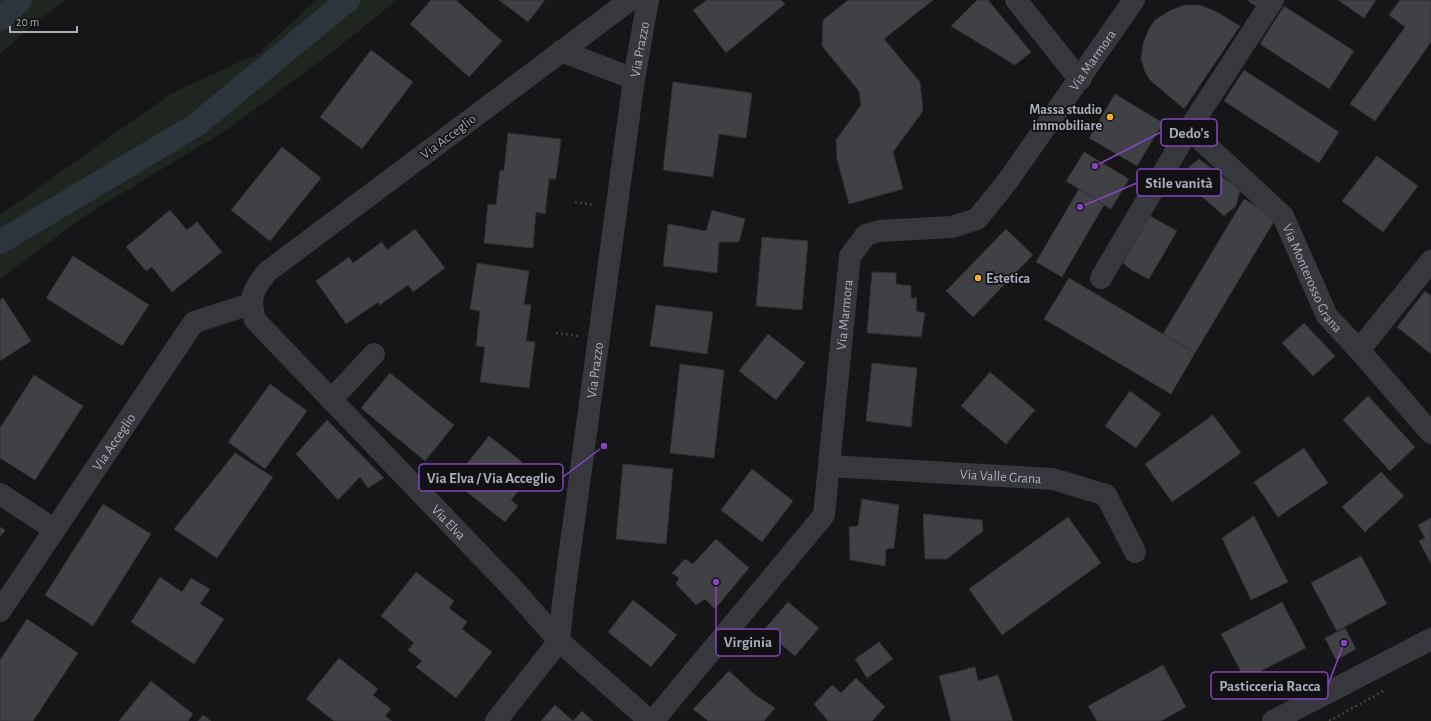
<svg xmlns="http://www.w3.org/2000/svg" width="1431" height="721" font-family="'Alegreya Sans',sans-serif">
<rect width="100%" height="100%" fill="#161618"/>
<g fill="#1e261f">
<path d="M0,0H66L32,25L0,54Z"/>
<path d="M316,0H397L330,54L222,133L89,213L0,279V215L172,93L259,53Z"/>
</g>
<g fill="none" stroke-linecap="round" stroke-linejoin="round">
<g stroke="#2c353c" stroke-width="24">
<path d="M0,19L20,0"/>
<path d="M0,242L196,125L348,0"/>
</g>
</g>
<g fill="#404145" stroke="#303034">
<path d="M431,0H456L502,41L469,77L410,24Z"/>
<path d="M499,0H545L528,22Z"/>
<path d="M707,0H781L785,4L726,53L693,10Z"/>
<path d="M848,0H933L884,39L920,82L923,111L893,152L903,189L849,204L837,159L836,140L861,105L859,91L822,46L823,20Z"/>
<path d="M977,0H988L1031,52L1015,65L951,26Z"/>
<path d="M1247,0H1260L1256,6Z"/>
<path d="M1338,0H1376L1364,18Z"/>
<path d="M1400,0H1431V42L1375,121L1350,104L1405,27L1389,15Z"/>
<path d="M1185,5H1199L1215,11L1240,26L1184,109L1150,80L1145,72L1141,59L1143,44L1148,31L1155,20L1171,10Z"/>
<path d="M1284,6L1354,51L1329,89L1260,44Z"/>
<path d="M371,50L413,82L362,149L320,117Z"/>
<path d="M1244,70L1339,132L1319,163L1224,101Z"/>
<path d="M673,82L752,93L746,138L719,134L713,177L663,170Z"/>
<path d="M1115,94L1163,123L1137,166L1089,138Z"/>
<path d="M508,133L561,139L556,179H549L545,214L536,212L533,248L484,243L488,204L496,205L500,170L504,171Z"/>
<path d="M282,147L321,178L270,241L231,210Z"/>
<path d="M1084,152L1129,179L1111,209L1066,181Z"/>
<path d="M1377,156L1418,186L1383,232L1342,201Z"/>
<path d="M1199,159L1240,190L1236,206L1224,216L1181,178L1190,166Z"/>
<path d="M1079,189L1104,205L1062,277L1036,262Z"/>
<path d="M1244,199L1276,218L1195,353L1163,334Z"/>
<path d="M170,210L187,230L197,222L222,252L172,292L152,267L146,271L126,247Z"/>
<path d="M712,210L745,219L739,242H719L717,273L663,266L668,224L706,231Z"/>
<path d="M1150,216L1177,231L1149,279L1133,271L1123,263Z"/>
<path d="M415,229L445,268L413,292L408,285L380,305L378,302L346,324L316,281L349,257L353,263L382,242L387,250Z"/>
<path d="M1006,229L1033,255L973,317L946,291Z"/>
<path d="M762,237L808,241L802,310L756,306Z"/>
<path d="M73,256L149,305L122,346L46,298Z"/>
<path d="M477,263L529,271L524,304L531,305L526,341L535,342L529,388L480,382L485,347L476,346L480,311L470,309Z"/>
<path d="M872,272L896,273V284L911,286V298H917L916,311L925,313L921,337L867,333Z"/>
<path d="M1069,278L1195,353L1171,394L1044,319Z"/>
<path d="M1425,291L1431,296V354L1397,327Z"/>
<path d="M3,298L31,341L0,361V300Z"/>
<path d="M656,305L713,312L707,354L650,346Z"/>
<path d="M1304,323L1335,356L1313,376L1282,343Z"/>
<path d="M768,334L805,363L776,400L739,371Z"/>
<path d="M872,363L917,368L911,427L866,421Z"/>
<path d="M680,364L724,370L714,458L670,453Z"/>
<path d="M990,372L1035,410L1006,444L961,406Z"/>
<path d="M390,373L454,425L425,461L361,408Z"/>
<path d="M34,375L83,406L35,480L0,458V428Z"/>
<path d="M270,384L307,411L265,469L228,442Z"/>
<path d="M1130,391L1161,414L1136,448L1105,426Z"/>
<path d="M1368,396L1415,447L1390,471L1343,420Z"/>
<path d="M1213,415L1241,453L1172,502L1145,464Z"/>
<path d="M327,420L384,478L368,488L360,477L338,500L296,454Z"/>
<path d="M489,436L522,462L516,470L521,475L512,485L519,490L511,500L518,506L505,522L453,481Z"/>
<path d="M1304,448L1328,483L1278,517L1254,482Z"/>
<path d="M235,453L273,477L217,558L174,529Z"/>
<path d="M623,464L673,469L666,544L616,539Z"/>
<path d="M752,469L793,501L762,542L721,510Z"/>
<path d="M1381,472L1404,496L1365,532L1342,507Z"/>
<path d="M862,499L899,505L894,548L886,549L885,566L850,560L849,527L858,526Z"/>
<path d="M103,504L151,534L93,626L45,595Z"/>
<path d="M923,514L982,520L983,531L947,559H925Z"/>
<path d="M1254,516L1288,582L1251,600L1222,538Z"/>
<path d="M1068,517L1101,563L1002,635L969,589Z"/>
<path d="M1431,518V564L1419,541L1425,538L1418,525Z"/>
<path d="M0,527L5,530L0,537Z"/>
<path d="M716,539L749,568L715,609L705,599L696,605L676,584L679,578L672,573L685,559L693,564Z"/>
<path d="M1361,556L1387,604L1337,631L1311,583Z"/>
<path d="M416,572L454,601L449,608L467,622L462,629L492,652L456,698L416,667L422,661L408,650L414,643L381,616Z"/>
<path d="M160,577L182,592L191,578L210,589L200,604L224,619L194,664L131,622Z"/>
<path d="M633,600L677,635L651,667L608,632Z"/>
<path d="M788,602L819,628L795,656L764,630Z"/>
<path d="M1282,602L1306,648L1245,679L1221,634Z"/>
<path d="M27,619L78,653L33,721H0V660Z"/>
<path d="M1345,628L1356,649L1336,660L1325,638Z"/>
<path d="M879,642L893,659L867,678L855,659Z"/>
<path d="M339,658L378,689L373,695L391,709L385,716L392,721H334L306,699Z"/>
<path d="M1163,665L1186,707L1161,721H1097L1088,706Z"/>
<path d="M975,667L978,681L998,675L1013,721H951L939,676Z"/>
<path d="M729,671L754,694L775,708L764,721H708L693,709Z"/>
<path d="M856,678L885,707L872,721H828L814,704L832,685L841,693Z"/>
<path d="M151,681L193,714L188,721H119Z"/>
<path d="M555,705L573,721L582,711L593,721H541Z"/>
<path d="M203,715L211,721H198Z"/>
</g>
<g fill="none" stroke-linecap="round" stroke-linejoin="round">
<g stroke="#3d3f44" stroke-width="2.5" stroke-dasharray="2 3" stroke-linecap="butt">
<path d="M575,202L595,205"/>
<path d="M556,333L578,336"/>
<path d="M1329,721L1385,690"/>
</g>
<g stroke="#37383d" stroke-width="22">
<path id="s1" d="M630,0L267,272C252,291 249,297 255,320L514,590L559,641L650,721"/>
<path d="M1016,0L1080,80"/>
<path d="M561,51L634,79"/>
<path id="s2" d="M1189,129L1283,216L1327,316L1359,350L1431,433"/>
<path d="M1101,278L1189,129L1273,0"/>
<path d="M1359,350L1431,261"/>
<path d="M331,400L374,354"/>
<path id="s3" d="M829,466L1053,479L1106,495L1135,552"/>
<path d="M0,494L54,529"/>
<path id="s4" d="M0,611L194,322L251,304"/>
<path id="s5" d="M496,721L559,641L563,602L634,79L648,0"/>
<path id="s6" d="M653,721L824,515L850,256L866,235L879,231L952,227L977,219L1007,182L1134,0"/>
<path d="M1273,721L1431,639"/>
</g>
</g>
<g fill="#f2b134" stroke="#111113" stroke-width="1.5">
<circle cx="1110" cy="117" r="4"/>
<circle cx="978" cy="278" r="4"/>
</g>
<g text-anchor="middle" stroke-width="3.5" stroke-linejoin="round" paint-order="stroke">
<g font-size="14" fill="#a8adb8" stroke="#111113">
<text dy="5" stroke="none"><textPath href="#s5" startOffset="699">Via Prazzo</textPath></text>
<text dy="5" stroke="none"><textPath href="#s6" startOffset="864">Via Marmora</textPath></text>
<text transform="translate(448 136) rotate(-37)" y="5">Via Acceglio</text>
<text dy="5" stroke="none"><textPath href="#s2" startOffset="197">Via Monterosso Grana</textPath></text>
<text dy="5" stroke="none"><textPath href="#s6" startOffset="469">Via Marmora</textPath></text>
<text dy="5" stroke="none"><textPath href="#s5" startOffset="375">Via Prazzo</textPath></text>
<text dy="5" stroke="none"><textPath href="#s4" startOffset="204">Via Acceglio</textPath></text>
<text dy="5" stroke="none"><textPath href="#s3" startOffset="172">Via Valle Grana</textPath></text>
<text dy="5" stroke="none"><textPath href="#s1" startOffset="786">Via Elva</textPath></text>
</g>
<g font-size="14" font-weight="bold" fill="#a8adb8" stroke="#111113" text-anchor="end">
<text x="1102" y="114">Massa studio<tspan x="1102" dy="16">immobiliare</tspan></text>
<text x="986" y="283" text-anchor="start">Estetica</text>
</g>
</g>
<path fill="none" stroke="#8446be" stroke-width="1.5" d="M1095 166L1161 132M1080 207L1137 183M604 446L563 477M716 582L716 642M1344 643L1328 685"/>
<g fill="#8446be" stroke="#111113" stroke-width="1.5">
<circle cx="1095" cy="166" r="4"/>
<circle cx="1080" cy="207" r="4"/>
<circle cx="604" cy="446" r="4"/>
<circle cx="716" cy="582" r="4"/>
<circle cx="1344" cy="643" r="4"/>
</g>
<g fill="#111113" stroke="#8446be" stroke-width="1.5">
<rect x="1161" y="119" width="56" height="27" rx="4"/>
<rect x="1137" y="169" width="84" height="27" rx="4"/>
<rect x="419" y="464" width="144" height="27" rx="4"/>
<rect x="716" y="629" width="64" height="27" rx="4"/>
<rect x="1211" y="672" width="117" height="27" rx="4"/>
</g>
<g font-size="15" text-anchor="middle" font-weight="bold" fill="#a8adb8">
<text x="1189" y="138">Dedo's</text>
<text x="1179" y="188">Stile vanità</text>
<text x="491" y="483">Via Elva / Via Acceglio</text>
<text x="748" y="647">Virginia</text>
<text x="1270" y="691">Pasticceria Racca</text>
</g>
<path d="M10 26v6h67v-6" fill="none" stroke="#a8adb8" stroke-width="2"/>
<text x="16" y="26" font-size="12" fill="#a8adb8" stroke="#111113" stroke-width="3" paint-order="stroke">20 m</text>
</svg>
